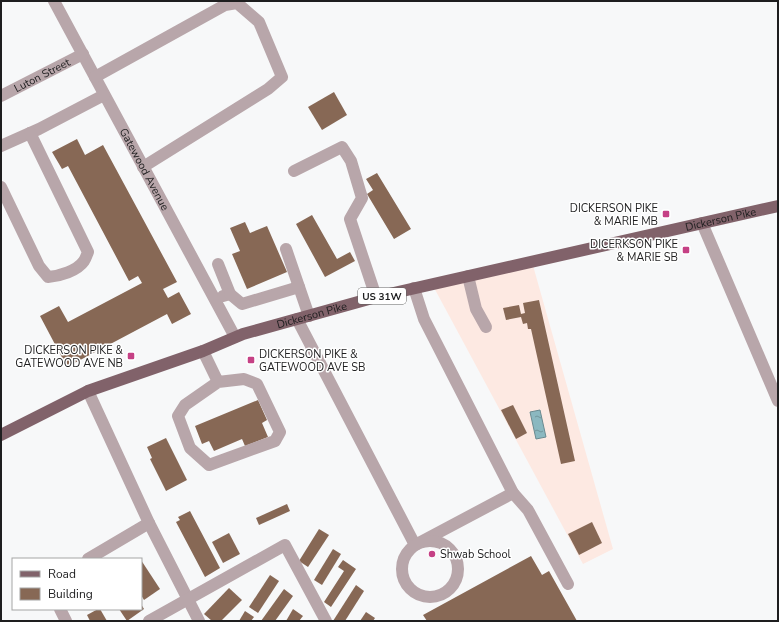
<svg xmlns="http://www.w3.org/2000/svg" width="779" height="622" font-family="'Nunito Sans',sans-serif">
<defs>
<pattern id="water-ripples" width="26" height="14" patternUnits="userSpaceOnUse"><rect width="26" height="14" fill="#8bb8c0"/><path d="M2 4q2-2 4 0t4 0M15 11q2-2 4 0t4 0" fill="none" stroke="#71959b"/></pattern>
</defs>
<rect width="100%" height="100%" fill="#f7f8f9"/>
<path fill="#fde9e2" d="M532,262L613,549L583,564L432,284Z"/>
<path fill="url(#water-ripples)" stroke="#6a8a90" d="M540,410L546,437L536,439L530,412Z"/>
<g fill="#876855">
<path d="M334,92L347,115L322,130L308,107Z"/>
<path d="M77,139L85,155L103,145L177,282L163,289L168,298L179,292L191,314L172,324L167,314L67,367L40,316L59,306L68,322L142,283L138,276L129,281L68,166L62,169L52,152Z"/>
<path d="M377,173L411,229L394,239L367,194L373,190L366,179Z"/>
<path d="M312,215L337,259L350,252L355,261L325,277L296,224Z"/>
<path d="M245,222L250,233L267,226L287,272L247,289L232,254L240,251L230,228Z"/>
<path d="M539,300L575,461L561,464L531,329H528L527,323L523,324L521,317L506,320L503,308L519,305L521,314L525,313L523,303Z"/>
<path d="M258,400L267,420L262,423L268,437L245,446L242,439L214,451L209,441L202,444L195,426Z"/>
<path d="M513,405L527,433L516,439L501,410Z"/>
<path d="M166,438L187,480L166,491L150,459L152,458L147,447Z"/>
<path d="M287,504L290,511L259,525L256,518Z"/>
<path d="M190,511L220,568L205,577L176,522L180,520L178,517Z"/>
<path d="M592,522L602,543L579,555L568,534Z"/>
<path d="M319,529L329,535L308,567L299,561Z"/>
<path d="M229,533L240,554L223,563L212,542Z"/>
<path d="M333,549L341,554L322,585L314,580Z"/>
<path d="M531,556L542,575L549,571L577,621H427L423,615Z"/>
<path d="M141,560L160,589L144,600L141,595Z"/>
<path d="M343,560L356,569L331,607L324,602L344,571L338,567Z"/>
<path d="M270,575L279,581L258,613L249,607Z"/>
<path d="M356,585L364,591L345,621H333Z"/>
<path d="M229,588L242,600L221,621H212L204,614Z"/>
<path d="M284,589L293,596L275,621H261Z"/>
<path d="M141,604L144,609L127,621L119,609H141Z"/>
<path d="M98,609H100L107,621H90L87,615Z"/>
<path d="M293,609L303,616L299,621H286Z"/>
<path d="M245,611L254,617L251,621H239Z"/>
<path d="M366,612L375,618L373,621H360Z"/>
</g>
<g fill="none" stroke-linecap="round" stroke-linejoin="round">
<g stroke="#b8a6aa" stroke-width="12">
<path id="s1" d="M54,1L235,337"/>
<path d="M95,77L225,5L237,3L259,22L282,77L268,89L143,167"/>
<path id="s2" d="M1,96L83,54"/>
<path d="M1,146L39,129L104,95"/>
<path d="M294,171L342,147L351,161L362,198L350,219L376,297"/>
<path d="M1,187L39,266L48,277C60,276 77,271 84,261C86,258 87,254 88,252L30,133"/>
<path d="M702,223L778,401"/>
<path d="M286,249L309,316"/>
<path d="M218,264L230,294L223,296"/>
<path d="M468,276L476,309L486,327"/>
<path d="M230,294L242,304L299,287"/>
<path d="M297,319L415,545L513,493L424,319L414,288"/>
<path d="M203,351L218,382L244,379L257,384L280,432L275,441L209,465L190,448L178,416L185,405L218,382"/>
<path d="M88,391L149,523L199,621"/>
<path d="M513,493L528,510L568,584"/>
<circle cx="430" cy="569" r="28"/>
<path d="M88,559L149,523"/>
<path d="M60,609L66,621"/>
<path d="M149,621L285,545L326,621"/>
</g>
<path stroke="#81626a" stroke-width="12" id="s3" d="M1,435L88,391L203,351L243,334L376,297L778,206"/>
</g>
<g fill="#c54185" stroke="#fff" stroke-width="1.5">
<rect x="662" y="210" width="8" height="8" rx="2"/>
<rect x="682" y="246" width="8" height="8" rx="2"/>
<rect x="127" y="352" width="8" height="8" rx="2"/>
<rect x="247" y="356" width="8" height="8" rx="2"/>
<circle cx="432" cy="554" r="4"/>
</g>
<g text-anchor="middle" stroke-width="3" stroke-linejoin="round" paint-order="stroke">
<rect fill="#fff" stroke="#626262" stroke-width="1" x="358" y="288" width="48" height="16" rx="3"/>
<g font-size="10" font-weight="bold" fill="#1e1e1f">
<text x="382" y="300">US 31W</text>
</g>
<g font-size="11" fill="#1e1e1f" stroke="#fff">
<text dy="4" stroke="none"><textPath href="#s2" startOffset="46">Luton Street</textPath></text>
<text dy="4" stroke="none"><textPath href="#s1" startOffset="191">Gatewood Avenue</textPath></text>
<text dy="4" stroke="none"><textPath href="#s3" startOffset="754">Dickerson Pike</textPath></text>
<text dy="4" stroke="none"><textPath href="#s3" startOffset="334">Dickerson Pike</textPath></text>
</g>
<g font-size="11" fill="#1e1e1f" stroke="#fff" text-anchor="end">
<text x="658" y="212">DICKERSON PIKE<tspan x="658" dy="13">&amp; MARIE MB</tspan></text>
<text x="678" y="248">DICERKSON PIKE<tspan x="678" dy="13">&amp; MARIE SB</tspan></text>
<text x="123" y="354">DICKERSON PIKE &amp;<tspan x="123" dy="13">GATEWOOD AVE NB</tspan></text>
<text x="259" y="358" text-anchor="start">DICKERSON PIKE &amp;<tspan x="259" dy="13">GATEWOOD AVE SB</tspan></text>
<text x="440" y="558" text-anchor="start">Shwab School</text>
</g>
</g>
<rect width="779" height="622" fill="none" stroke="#1e1e1f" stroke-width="4"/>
<rect x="12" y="558" width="130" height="52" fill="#ffffff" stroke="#a5a5a5"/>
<rect x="20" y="571" width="20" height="6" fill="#81626a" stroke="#a5a5a5"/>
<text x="48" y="578" font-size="12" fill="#1e1e1f">Road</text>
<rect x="20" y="588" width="20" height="12" fill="#876855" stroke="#a5a5a5"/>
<text x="48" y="598" font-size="12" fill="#1e1e1f">Building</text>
</svg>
